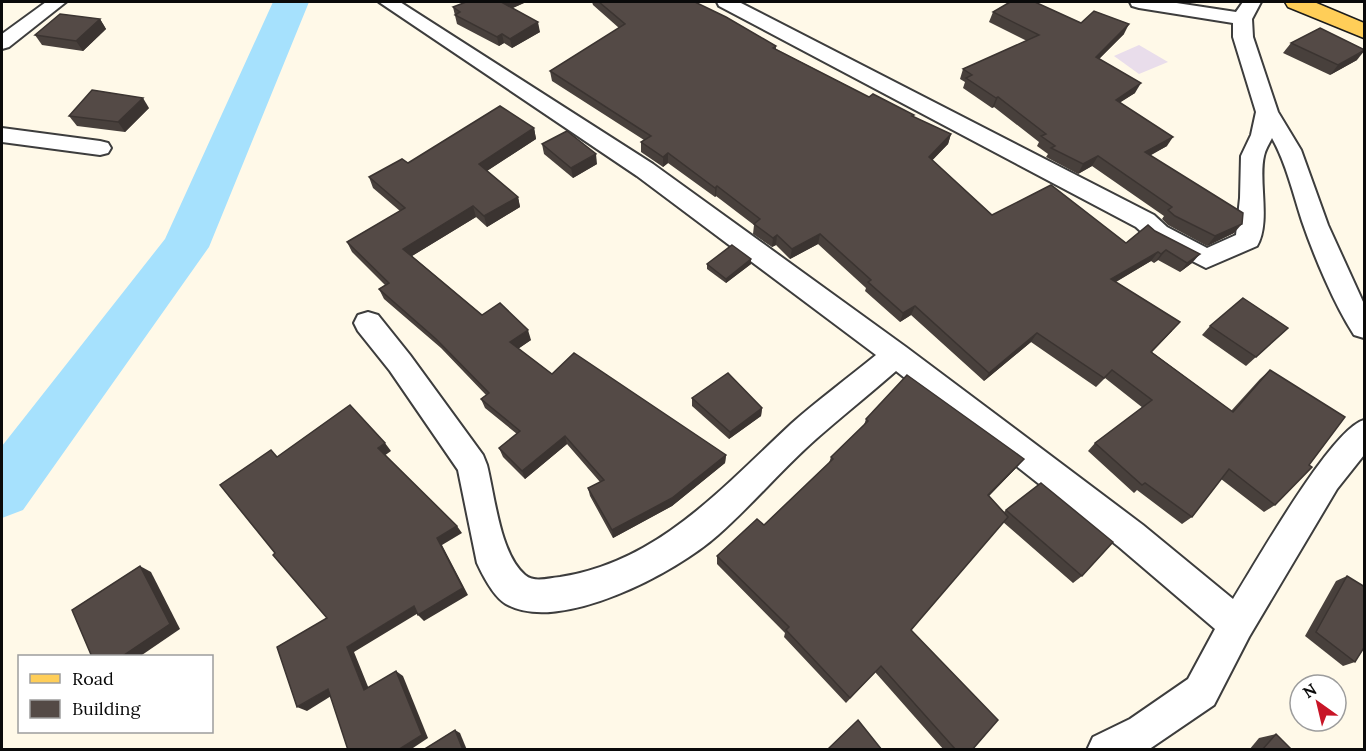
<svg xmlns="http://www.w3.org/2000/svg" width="1366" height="751" font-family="Lora,serif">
<rect width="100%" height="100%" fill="#fff9e8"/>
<path fill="#e9ddeb" d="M1139,45L1168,62L1139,74L1114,56Z"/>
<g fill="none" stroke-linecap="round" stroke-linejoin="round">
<path fill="#a6e1fd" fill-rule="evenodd" d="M273,2H309L209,247L23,510L2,518V446L165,239Z"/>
<defs>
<g id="minor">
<path d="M46,2H66L9,47L2,49V34Z"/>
<path d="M379,2H400L653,164L906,347L1143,525L1233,599C1255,564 1331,429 1364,420V455L1337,489L1249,637L1214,705L1148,750H1087L1093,737L1130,719L1188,679L1215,629L1119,547L896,371C870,394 842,416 816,439C782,469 752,505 718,535C677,572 559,635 506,604C494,597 483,576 477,563L458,470L390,371L358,331L354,323L358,315L368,312L378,315L410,355L483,455L487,465C495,497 500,554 525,575C534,583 549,578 560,577C658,562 722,488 791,424C818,400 848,378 876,355L637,176Z"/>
<path d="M717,2H739L1154,215L1167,227L1207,248L1236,235L1240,198L1241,156L1251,135L1256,112L1233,37V23L1139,8L1132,6L1130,2H1170L1236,12L1243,2H1261L1252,19L1253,37L1278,112L1301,150L1328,225L1364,304V338L1354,335C1334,304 1314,256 1302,221C1293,193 1286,163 1272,138C1269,144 1265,150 1264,156C1258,181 1271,222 1257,246L1206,268L1149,239L1136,227L719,6Z"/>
<path d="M2,128L100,141L108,143L111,148L108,153L100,155L2,142Z"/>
</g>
<path id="major" d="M1285,2H1314L1364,23V38L1288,7Z"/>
</defs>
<use href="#minor" stroke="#3d3d3d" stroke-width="4"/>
<use href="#major" stroke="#1b1b1b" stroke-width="3"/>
<use href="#minor" fill="#fff" fill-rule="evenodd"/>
<use href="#major" fill="#ffce58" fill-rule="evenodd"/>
</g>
<g fill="#48403c">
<path d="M592,2H695L776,46V49L869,97L951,134L948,144L932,160L992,215L1126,243L1148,225L1192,263L1180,272L1158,260L1154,263L1151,261L1116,282L1172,331L1152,352L1231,411L1260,379L1270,370L1275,505L1264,512L1221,479L1192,517L1182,524L1137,490L1134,493L1088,451L1095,443L1143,408L1105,378L1096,387L1031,342L984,381L911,315L900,322L865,291L866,288L818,244L790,259L776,245L772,247L753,234L754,225L716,196L715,197L668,163L663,167L641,152V142L644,140L552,81L550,71L619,28L593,5Z"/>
<path d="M524,3L512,8L540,32L512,48L504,43L499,46L457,24L453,7Z"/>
<path d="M993,12L1081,23L1124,34L1099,59L1135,93L1120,102L1167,146L1150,155L1234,233L1207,246L1168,225L1162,219L1164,216L1092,166L1078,174L1046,157L1048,154L1037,146L1039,142L994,107L992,108L963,88L965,82L960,79L963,69L1027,41L989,22Z"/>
<path d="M100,19L106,29L83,51L42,45L35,35Z"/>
<path d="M1291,43L1357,60L1330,75L1283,53Z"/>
<path d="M149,108L125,132L77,126L69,116Z"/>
<path d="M534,128L536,139L487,171L518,197L520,207L487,227L476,217L412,256L482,315L531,340L518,349L552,374L726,455L725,463L672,506L613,538L590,496L588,488L600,482L567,444L525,479L503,457L499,448L517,434L485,408L481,399L486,395L441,348L384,299L379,289L385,285L352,252L347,242L400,211L373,188L369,177L408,163Z"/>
<path d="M542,144L597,164L573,178L544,154Z"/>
<path d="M751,259V264L726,283L707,269V264Z"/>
<path d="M1210,326L1288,328L1246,366L1202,335Z"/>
<path d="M692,398L762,408L761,416L729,439L692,406Z"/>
<path d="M866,419L1024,459L1016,468L989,496L1004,512L1006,510L1082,576L1073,583L1003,522L911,630L972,750H944L875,672L846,703L784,637L785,633L717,564V556L764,525L829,463L831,457L864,425Z"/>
<path d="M1347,576L1355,662L1343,666L1305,636L1336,581Z"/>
<path d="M1276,734L1292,750H1249L1259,738Z"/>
</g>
<g fill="#3b3431">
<path d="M505,2H524V3L504,12L503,3Z"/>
<path d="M100,19L106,29L83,51L76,41Z"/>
<path d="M538,22L540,32L512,48L510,39Z"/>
<path d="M1129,24L1124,34L1091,67L1096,57Z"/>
<path d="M502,34L504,43L499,46L497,37Z"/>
<path d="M1365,50L1357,60L1330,75L1338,65Z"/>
<path d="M1141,83L1135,93L1110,109L1116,100Z"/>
<path d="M998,97L994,107L992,108L996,98Z"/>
<path d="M143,98L149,108L125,132L118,122Z"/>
<path d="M534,128L536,139L482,174L479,164Z"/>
<path d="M951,134L948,144L926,167L929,157Z"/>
<path d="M1173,137L1167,146L1139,162L1145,152Z"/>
<path d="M668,153V163L663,167V157Z"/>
<path d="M596,154L597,164L573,178L571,168Z"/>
<path d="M1098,156L1092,166L1078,174L1083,164Z"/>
<path d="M717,186L716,196L715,197V188Z"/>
<path d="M518,197L520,207L487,227L484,216Z"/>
<path d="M473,206L476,217L407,259L403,249Z"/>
<path d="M1242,224L1234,233L1207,246L1215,236Z"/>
<path d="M820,234L818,244L790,259L792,249Z"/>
<path d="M777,235L776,245L772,247L773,238Z"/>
<path d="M1166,250L1158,260L1154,263L1161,254Z"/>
<path d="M1158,252L1151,261L1105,288L1111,279Z"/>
<path d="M1200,254L1192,263L1180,272L1187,263Z"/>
<path d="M751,259V264L726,283V279Z"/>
<path d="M915,306L911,315L900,322L903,313Z"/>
<path d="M528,330L531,340L513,352L510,342Z"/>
<path d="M1037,333L1031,342L984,381L989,373Z"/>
<path d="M762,408L761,416L729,439L730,432Z"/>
<path d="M565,436L567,444L525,479L522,471Z"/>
<path d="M385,443L391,451L384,456L378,448Z"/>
<path d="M726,455L725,463L672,506L613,538L612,530Z"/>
<path d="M1024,459L1016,468L981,504L988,495Z"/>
<path d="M457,526L462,533L442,545L468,595L424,621L418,615L437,538Z"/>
<path d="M140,566L151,572L180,629L139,657H121Z"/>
<path d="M414,606L420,612L354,652L371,694L364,690L347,647Z"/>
<path d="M396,671L403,676L428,738L410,750H398Z"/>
<path d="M328,689L336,693L307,711L297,707Z"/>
<path d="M455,730L460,733L467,750H463Z"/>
</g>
<g fill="#544a46" stroke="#3b3431" stroke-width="1.5">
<path d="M466,2H505L503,3L538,22L510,39L502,34L497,37L455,15L460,12L453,7Z"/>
<path d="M599,2H695L726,17L776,46L773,48L869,97L873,94L914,115L912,116L951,134L929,157L992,215L1051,185L1126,243L1148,225L1155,231L1200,254L1187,263L1166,250L1161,254L1158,252L1111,279L1180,322L1151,352L1233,412L1270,370L1345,417L1309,465L1312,467L1275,505L1229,469L1192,517L1145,483L1142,485L1095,443L1152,400L1112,370L1104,378L1037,333L989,373L915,306L903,313L868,282L871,280L820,234L792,249L777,235L773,238L754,224L760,219L717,186L715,188L668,153L663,157L641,142L651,136L550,71L625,24Z"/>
<path d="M1010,2H1035L1081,23L1094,11L1129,24L1096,57L1141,83L1116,100L1173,137L1145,152L1243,213L1242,224L1215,236L1175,216L1168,210L1172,207L1098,156L1083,164L1051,148L1055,146L1041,136L1046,134L998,97L996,98L966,78L972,75L963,69L1039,35L993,12Z"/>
<path d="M60,14L100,19L76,41L35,35Z"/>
<path d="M1320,28L1365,50L1338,65L1291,43Z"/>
<path d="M92,90L143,98L118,122L69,116Z"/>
<path d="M500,106L534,128L479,164L518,197L484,216L473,206L403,249L482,315L500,303L528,330L510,342L552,374L574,353L726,455L672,498L612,530L588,488L604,480L565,436L522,471L499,448L520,431L481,399L489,393L436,339L379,289L389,283L347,242L405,208L369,177L402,159L408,163Z"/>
<path d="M567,131L596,154L571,168L542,144Z"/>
<path d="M732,245L751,259L726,279L707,264Z"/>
<path d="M1243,298L1288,328L1256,357L1210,326Z"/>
<path d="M728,373L762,408L730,432L692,398Z"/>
<path d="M907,375L1024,459L988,495L1008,517L911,630L998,720L972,750H956L881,666L850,698L786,630L789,627L717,556L757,519L764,525L833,459L831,457L868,421L866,419Z"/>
<path d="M350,405L385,443L378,448L457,526L437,538L463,588L418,615L414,606L347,647L364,690L396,671L422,735L398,750H348L328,689L297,707L277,647L327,618L273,555L275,553L220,485L271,450L277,457Z"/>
<path d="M1041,483L1113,542L1082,576L1006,510Z"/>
<path d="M140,566L170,624L121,657H92L72,610Z"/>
<path d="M1347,576L1365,587V646L1355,662L1316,632Z"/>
<path d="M858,720L882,750H827Z"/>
<path d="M455,730L463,750H423Z"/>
<path d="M1276,734L1292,750H1262Z"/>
</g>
<rect width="1366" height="751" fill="none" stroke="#0a0a0a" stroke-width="6"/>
<rect x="18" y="655" width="195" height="78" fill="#ffffff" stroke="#9d9d9d" stroke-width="1.5"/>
<rect x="30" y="674" width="30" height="9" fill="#ffce58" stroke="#9d9d9d" stroke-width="1.5"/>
<text x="72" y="685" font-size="18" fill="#0a0a0a">Road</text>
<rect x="30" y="700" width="30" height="18" fill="#544a46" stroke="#9d9d9d" stroke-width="1.5"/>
<text x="72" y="715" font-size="18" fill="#0a0a0a">Building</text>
<g transform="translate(1318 703) rotate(326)"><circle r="28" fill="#ffffff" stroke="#9d9d9d" stroke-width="1.5"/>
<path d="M0-4.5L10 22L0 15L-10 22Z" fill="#c81527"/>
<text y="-9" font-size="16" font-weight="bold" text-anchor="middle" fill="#0a0a0a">N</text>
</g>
</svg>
